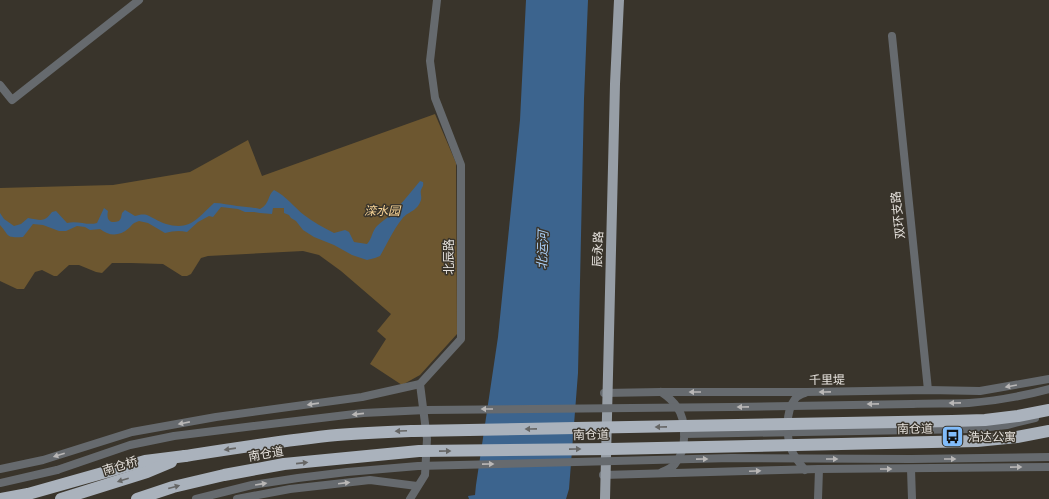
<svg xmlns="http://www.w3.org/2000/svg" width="1049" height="499" font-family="Merriweather,'Noto Sans SC',serif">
<rect width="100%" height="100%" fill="#39342b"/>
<path fill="#6d5730" d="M435,114L456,163L457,334L420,375L402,385L370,364L386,339L377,331L391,314L341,271L319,255L303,251L208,256L201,258L191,274L187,276H182L163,264L131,263H112L102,273L96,272L79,265H69L57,276H54L42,270L35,272L24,289H17L0,281V188L113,185L190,172L248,140L262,176Z"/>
<g fill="#3c648e">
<path d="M526,0H588L584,99L578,373L569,489L566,499H469L468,496L475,495L476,485L498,337L520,120Z"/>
<path d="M420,181L423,182C424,186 422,187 421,190C420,193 422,196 421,200C417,212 408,211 402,219C393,230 387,244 380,256L375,258L367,260L352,255L334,245L314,237L303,230L296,221L291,218L289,215L284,213V208H273L272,214L260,213L254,212H245L238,209L221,207L213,217L209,216L198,222L187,232C179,230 173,231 165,233L148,223L139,221C133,223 133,224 129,228C119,237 109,236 100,229L90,230L85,227L77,226L66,231H59L43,225L33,224L23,237C5,238 10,236 0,225V213L4,219L14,226L21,224L28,218C41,220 44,223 52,212L56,211L67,223C78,220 87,226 97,223L104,208L108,211C106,220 110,224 119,221L121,218L122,213L125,210L135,216C139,215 142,214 147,215C150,216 152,218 155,219C165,225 180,229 191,223C200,218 206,210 214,203C222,203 229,205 237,206C245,207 252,207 260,209C270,204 267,196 274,190C286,196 294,207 304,215C313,222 324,228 334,233L345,230L349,232L354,242L367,244C372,239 372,231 377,226C381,222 387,218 392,214C402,203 411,192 420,181Z"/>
</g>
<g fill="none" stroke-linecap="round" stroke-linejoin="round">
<g stroke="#666a6e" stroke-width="8">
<path d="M892,36L928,390"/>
<path d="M0,85L12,100L139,0"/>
<path d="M661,392C667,396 673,401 677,407C687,421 687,450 675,464C672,468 667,470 662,472"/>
<path d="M604,393L660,392H806L928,390L980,391L1049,379"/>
<path d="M912,404C931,403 950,404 969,403C996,401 1023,396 1049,389"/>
<path d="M684,434L972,429L1007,425L1035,418"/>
<path d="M911,459L1049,457"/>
<path d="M0,469L43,460L132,432L216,417L362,397L420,384"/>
<path d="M911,469L912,499"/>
<path d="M805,470C800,464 795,458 792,451C786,437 785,412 795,399C797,396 802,394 805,393"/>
<path d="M603,475L819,469L1049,467"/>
<path d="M0,483L57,470"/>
<path d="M237,499L290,489L370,480L417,486"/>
<path d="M410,499L425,475L427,439L420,384L461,339V165L435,98L430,61L437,0"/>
<path d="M818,499L819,469"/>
</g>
<path stroke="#979ea6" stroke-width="10" d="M605,499L615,84L619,0"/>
<g stroke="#aab2bc" stroke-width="12">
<path d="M1,499L28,494L145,461L185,456"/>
<path d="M61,499L147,472L171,462"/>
</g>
<g stroke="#666a6e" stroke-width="8">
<path d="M57,470L130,445L174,436L254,426L363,413L426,410L731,407L912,404"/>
<path d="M196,499L252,485L298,478L347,472L418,466L731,458L911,459"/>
</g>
<g stroke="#aab2bc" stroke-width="12">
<path d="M185,456C236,448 286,440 337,435C363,433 389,432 414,431L952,421L985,420L1018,416L1049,410"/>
<path d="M137,499L173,487L224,475L284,464L419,451L610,449L977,441L1017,437L1049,431"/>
</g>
</g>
<defs><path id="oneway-solid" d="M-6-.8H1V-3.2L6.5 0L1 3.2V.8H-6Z"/></defs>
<g fill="#b9b7b6">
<use href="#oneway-solid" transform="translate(1011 386) rotate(170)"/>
<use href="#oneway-solid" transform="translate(695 392) rotate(-180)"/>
<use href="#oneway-solid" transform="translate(825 392) rotate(179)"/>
<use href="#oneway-solid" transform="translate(955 403) rotate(179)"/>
<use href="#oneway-solid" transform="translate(313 404) rotate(172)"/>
<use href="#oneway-solid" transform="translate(873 404) rotate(179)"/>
<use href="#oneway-solid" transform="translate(743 407) rotate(179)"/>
<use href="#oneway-solid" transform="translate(487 409) rotate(180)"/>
<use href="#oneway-solid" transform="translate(358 414) rotate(174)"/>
<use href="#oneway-solid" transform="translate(184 423) rotate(169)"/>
<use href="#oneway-solid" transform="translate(59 455) rotate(163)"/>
<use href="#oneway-solid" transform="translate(702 459) rotate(-1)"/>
<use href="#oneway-solid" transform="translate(832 459)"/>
<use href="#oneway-solid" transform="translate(950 459)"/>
<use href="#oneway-solid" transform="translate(488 464) rotate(-1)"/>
<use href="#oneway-solid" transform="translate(1016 467) rotate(-1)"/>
<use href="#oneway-solid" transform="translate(886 469)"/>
<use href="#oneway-solid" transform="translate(755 471) rotate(-2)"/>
<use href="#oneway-solid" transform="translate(344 483) rotate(-7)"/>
<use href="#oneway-solid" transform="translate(261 484) rotate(-9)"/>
</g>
<g fill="#666665">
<use href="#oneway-solid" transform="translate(661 427) rotate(179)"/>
<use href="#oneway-solid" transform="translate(531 429) rotate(179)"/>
<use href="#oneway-solid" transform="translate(401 431) rotate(177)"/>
<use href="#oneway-solid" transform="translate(230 449) rotate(172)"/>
<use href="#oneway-solid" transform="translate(575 449) rotate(-1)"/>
<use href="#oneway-solid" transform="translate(445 451) rotate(-1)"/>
<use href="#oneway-solid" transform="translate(302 463) rotate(-6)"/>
<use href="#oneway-solid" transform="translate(123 480) rotate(163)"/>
<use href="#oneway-solid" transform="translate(174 487) rotate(-15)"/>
</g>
<defs>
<symbol id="bus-square" viewBox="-11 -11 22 22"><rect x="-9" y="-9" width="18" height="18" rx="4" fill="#81bcfa" stroke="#39342b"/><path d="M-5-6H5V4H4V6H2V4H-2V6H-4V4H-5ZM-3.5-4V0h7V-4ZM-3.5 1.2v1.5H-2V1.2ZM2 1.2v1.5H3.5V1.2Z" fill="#111"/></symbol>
</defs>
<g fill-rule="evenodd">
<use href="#bus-square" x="940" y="424" width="25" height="25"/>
</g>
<g text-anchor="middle" stroke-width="3" stroke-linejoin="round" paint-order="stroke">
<g font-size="12" font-style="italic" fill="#f8d496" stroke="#39342b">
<text x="382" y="215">滦水园</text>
</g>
<g font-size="12" fill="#e5e1dc" stroke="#39342b">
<text transform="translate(898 215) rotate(-96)" y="4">双环支路</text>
<text transform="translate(598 249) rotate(-88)" y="4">辰永路</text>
<text transform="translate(449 257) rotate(-90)" y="4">北辰路</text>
<text transform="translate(827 380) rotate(-1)" y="4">千里堤</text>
<text transform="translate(915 429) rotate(-1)" y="4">南仓道</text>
<text transform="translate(591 435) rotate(-1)" y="4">南仓道</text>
<text transform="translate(266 454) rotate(-10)" y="4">南仓道</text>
<text transform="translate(120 466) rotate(-17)" y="4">南仓桥</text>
</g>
<g font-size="12" fill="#e5e1dc" stroke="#39342b" text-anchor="start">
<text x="968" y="441">浩达公寓</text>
</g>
<g font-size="13" font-style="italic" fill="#a9cdf4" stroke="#39342b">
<text transform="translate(542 250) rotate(-88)" y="5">北运河</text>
</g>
</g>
</svg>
